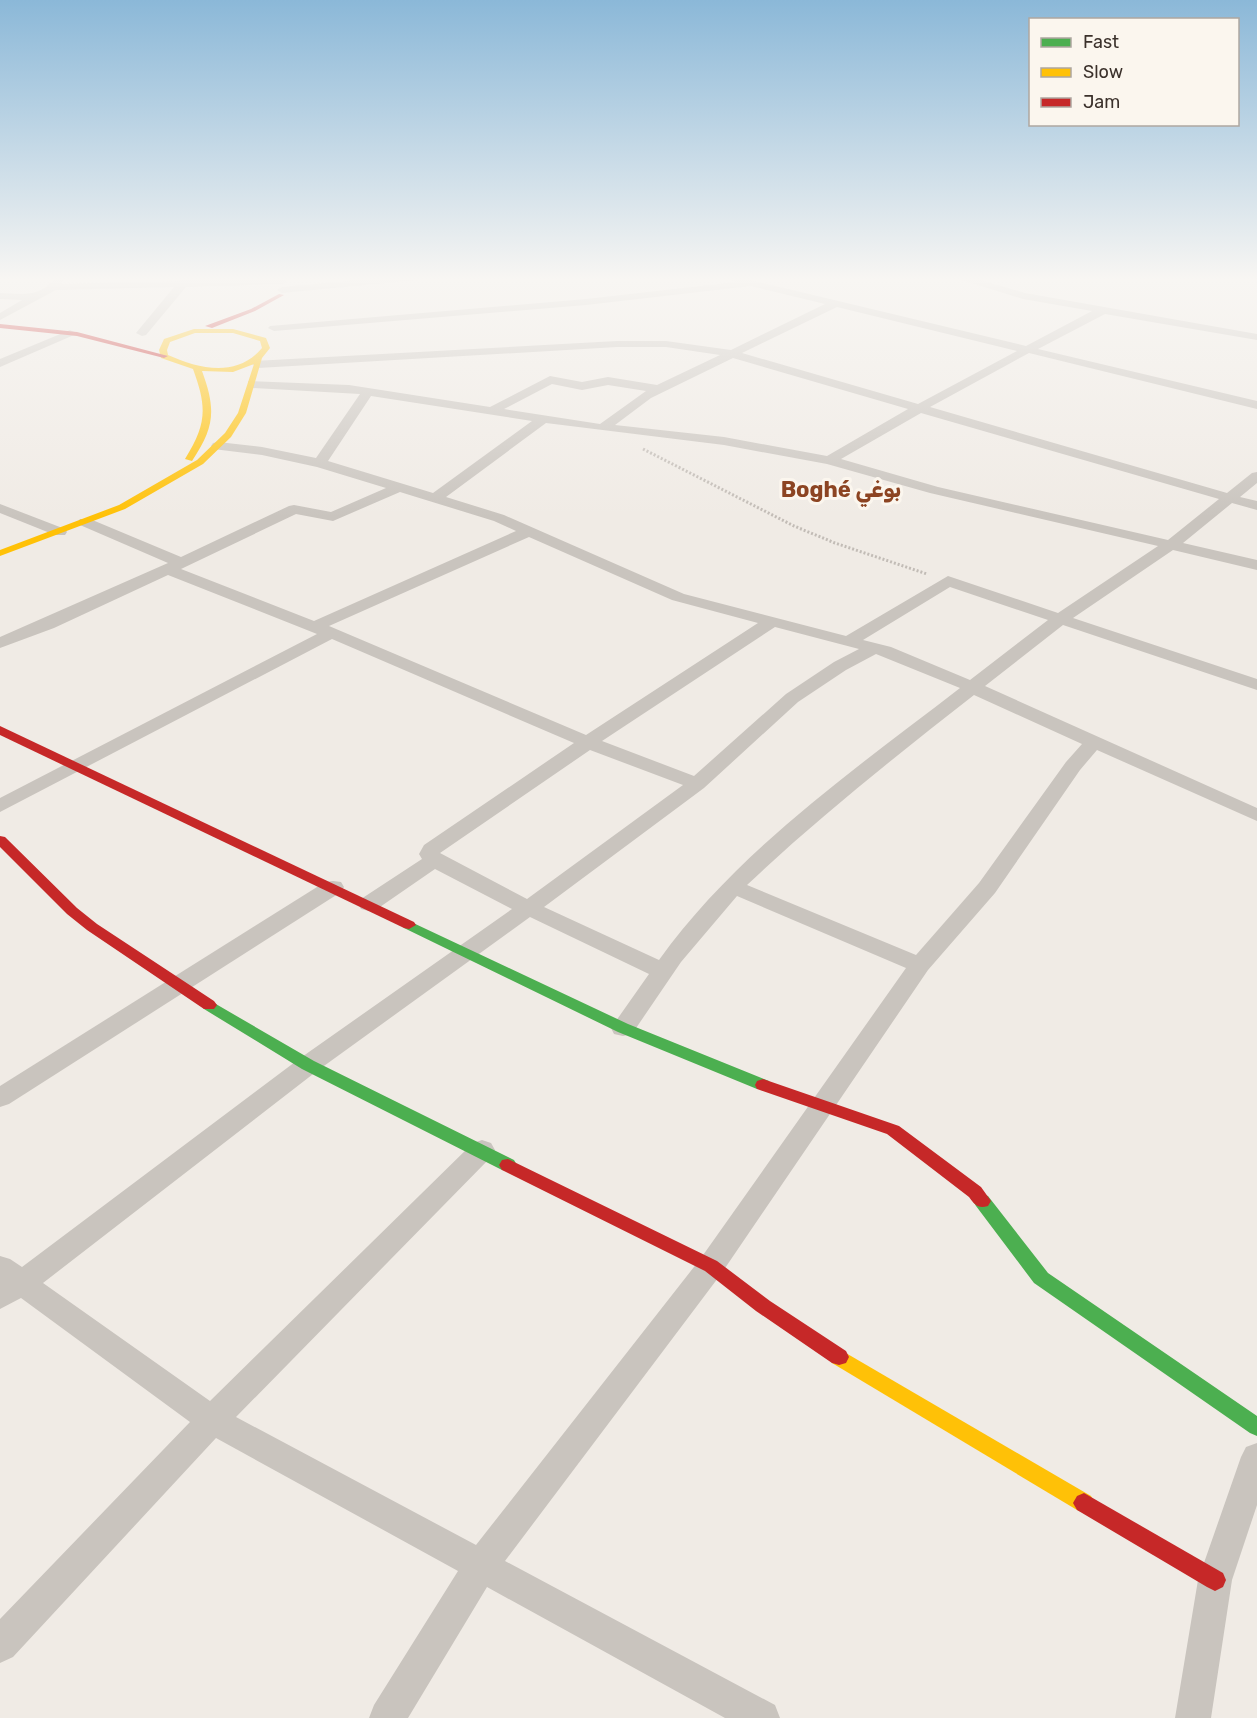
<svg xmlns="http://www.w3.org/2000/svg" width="1257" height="1718" font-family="Rubik,Cairo,sans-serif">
<rect width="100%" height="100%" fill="#f0ebe5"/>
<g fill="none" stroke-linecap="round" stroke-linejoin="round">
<path stroke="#c2bcb6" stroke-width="3" stroke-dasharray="2 2" stroke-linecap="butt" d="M643,449L794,526L835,543L927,574"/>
<g fill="#c9c4be" fill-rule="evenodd">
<path d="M55,277H65L61,284L180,281L183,277H193L191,280L282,278L287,281L282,284L186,287L146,335L142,336L136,333L174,287L56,290L0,320V313L22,300L0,299V293C21,294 42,298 55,277Z"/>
<path d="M389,277H422L417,280L282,293L277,290L282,287Z"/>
<path d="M722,277H738L1026,346L1092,311L1023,299L958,279L957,277H971L1025,293L1257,334V340L1105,314L1038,349L1257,401V409L1029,353L930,407L1227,493L1252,473L1257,472V483L1240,497L1257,501V510L1232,503L1183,543L1257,560V570L1173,550L1073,618L1257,679V690L1063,625L985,686L1257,808V821L1097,750L1080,770L995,893L928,970L721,1274L505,1561L775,1705L780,1718H725L487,1587L408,1718H369L374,1705L458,1571L216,1438L13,1657L0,1663V1619L190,1422L21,1298L0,1309V1256L10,1259L22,1267L299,1059L512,909L435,869L377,909L369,911L361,909L358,904L361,899L422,859L419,854L424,845L574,743L332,639L0,812V798L317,634L168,575L54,628L0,648V637L168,563L80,525L78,522L80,519H90L181,557L289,506L294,505L331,512L386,488L317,467L262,455L213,449L211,446L213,443L218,442L262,447L316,458L360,394L252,388L248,387V381L349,385L490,407L550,376L582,382L608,377L657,385L720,355L666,347H617L258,368L252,364L254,361L617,341H666L731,350L825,304L751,286L586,305L274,331L268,328L270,326L586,299L736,282ZM837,307L1017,351L918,404L742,353ZM733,358L908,409L827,456L724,437L615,425L651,398ZM552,384L582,390L608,385L646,391L600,424L504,409ZM371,396L532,421L433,493L328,461ZM921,413L1219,499L1168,540L938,487L841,459ZM546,423L724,445L827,464L930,493L1158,546L1058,613L948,576L846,636L684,594L504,515L446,497ZM400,492L494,521L516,531L314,621L181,569L296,514L333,521ZM529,537L672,600L758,623L586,735L329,626ZM950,587L1048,620L970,680L891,647L863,640ZM775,627L859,649L834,662L786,694L694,776L602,741ZM876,654L960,688C854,770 738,850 659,960L544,907L704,788L798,702L846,670ZM974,695L1082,744L1066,762L979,883L916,955L747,885C819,817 896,756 974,695ZM590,750L683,785L527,899L440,853ZM737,896L906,968L701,1258L476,1545L236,1417L491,1157L495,1150L491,1143L482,1140L473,1143L210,1401L43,1283L317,1071L530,917L649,974L611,1028L614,1034L623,1036L632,1034L681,962Z"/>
<path d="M70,330L76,333L74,335L0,367V359Z"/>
<path d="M0,504L65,529L67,532L65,535H55L0,513Z"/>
<path d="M333,881L341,882L344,887L341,892L9,1104L0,1107V1086L325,882Z"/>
<path d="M1257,1443V1505L1232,1580L1211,1718H1175L1198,1580L1241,1457L1246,1447Z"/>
</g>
<g fill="#4caf50" fill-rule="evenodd">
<path d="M409,921L628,1024L769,1081L771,1085L769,1089H757L618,1032L404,928L402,925L404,922Z"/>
<path d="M209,1000L314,1061L514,1160L517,1165L514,1170L508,1171L502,1170L302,1069L204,1009L201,1005L204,1001Z"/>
<path d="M982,1194L988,1196L1048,1273L1257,1416V1436L1250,1433L1034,1283L976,1206L973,1201L976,1196Z"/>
</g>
<g fill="#ffc107" fill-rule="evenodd">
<path d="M194,329H233L266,338L270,348L262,358L246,413L231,437L203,464L125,509L0,556V550L119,505L197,460L225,433L238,413L254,364L233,372L202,371C216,409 215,427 192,461L185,459C207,424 207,407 193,369L161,358L159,350L164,339ZM195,333H233L260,341L262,348C237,378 199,369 168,355L167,350L170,342Z"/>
<path d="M839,1349L1091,1496L1095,1503L1091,1510L1084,1513L1077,1510L832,1363L829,1357L832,1351Z"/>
</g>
<g fill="#c62828" fill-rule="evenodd">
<path d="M279,294L284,295L255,311L212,328L205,326L251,309Z"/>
<path d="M0,324L77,332L168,356L164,358L77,336L0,328Z"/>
<path d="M0,726L414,922L416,925L409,929L404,928L0,735Z"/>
<path d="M0,836L5,837L77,908L97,924L214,1001L217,1005L214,1009H204L87,930L67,914L0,847Z"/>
<path d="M763,1079L899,1126L981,1187L991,1201L988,1206C978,1209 975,1205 969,1197L887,1134L757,1089L755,1085L757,1081Z"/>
<path d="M508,1159L717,1261L770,1301L846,1351L849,1357L846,1363L839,1365L832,1363L756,1311L705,1271L502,1170L499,1165L502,1160Z"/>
<path d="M1084,1493L1223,1573L1226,1580L1223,1587L1215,1591L1207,1587L1077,1510L1073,1503L1077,1496Z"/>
</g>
</g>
<linearGradient id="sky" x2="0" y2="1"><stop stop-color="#8bb8d8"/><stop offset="0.54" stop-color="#f8f6f3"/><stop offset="1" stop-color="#f8f6f3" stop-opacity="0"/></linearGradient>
<rect width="1257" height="517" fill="url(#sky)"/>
<g text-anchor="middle" stroke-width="6" stroke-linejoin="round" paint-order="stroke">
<g font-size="22" font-weight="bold" fill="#8c4422" stroke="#fbf6ee">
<text x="841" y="497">Boghé بوغي</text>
</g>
</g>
<rect x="1029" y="18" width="210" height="108" fill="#fbf6ee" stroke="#aea7a0" stroke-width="1.5"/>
<rect x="1041" y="38" width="30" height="9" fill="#4caf50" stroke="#aea7a0" stroke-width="1.5"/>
<text x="1083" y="48" font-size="18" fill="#3b312b">Fast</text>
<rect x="1041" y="68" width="30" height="9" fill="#ffc107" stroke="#aea7a0" stroke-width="1.5"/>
<text x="1083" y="78" font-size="18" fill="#3b312b">Slow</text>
<rect x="1041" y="98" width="30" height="9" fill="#c62828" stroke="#aea7a0" stroke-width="1.5"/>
<text x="1083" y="108" font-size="18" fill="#3b312b">Jam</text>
</svg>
